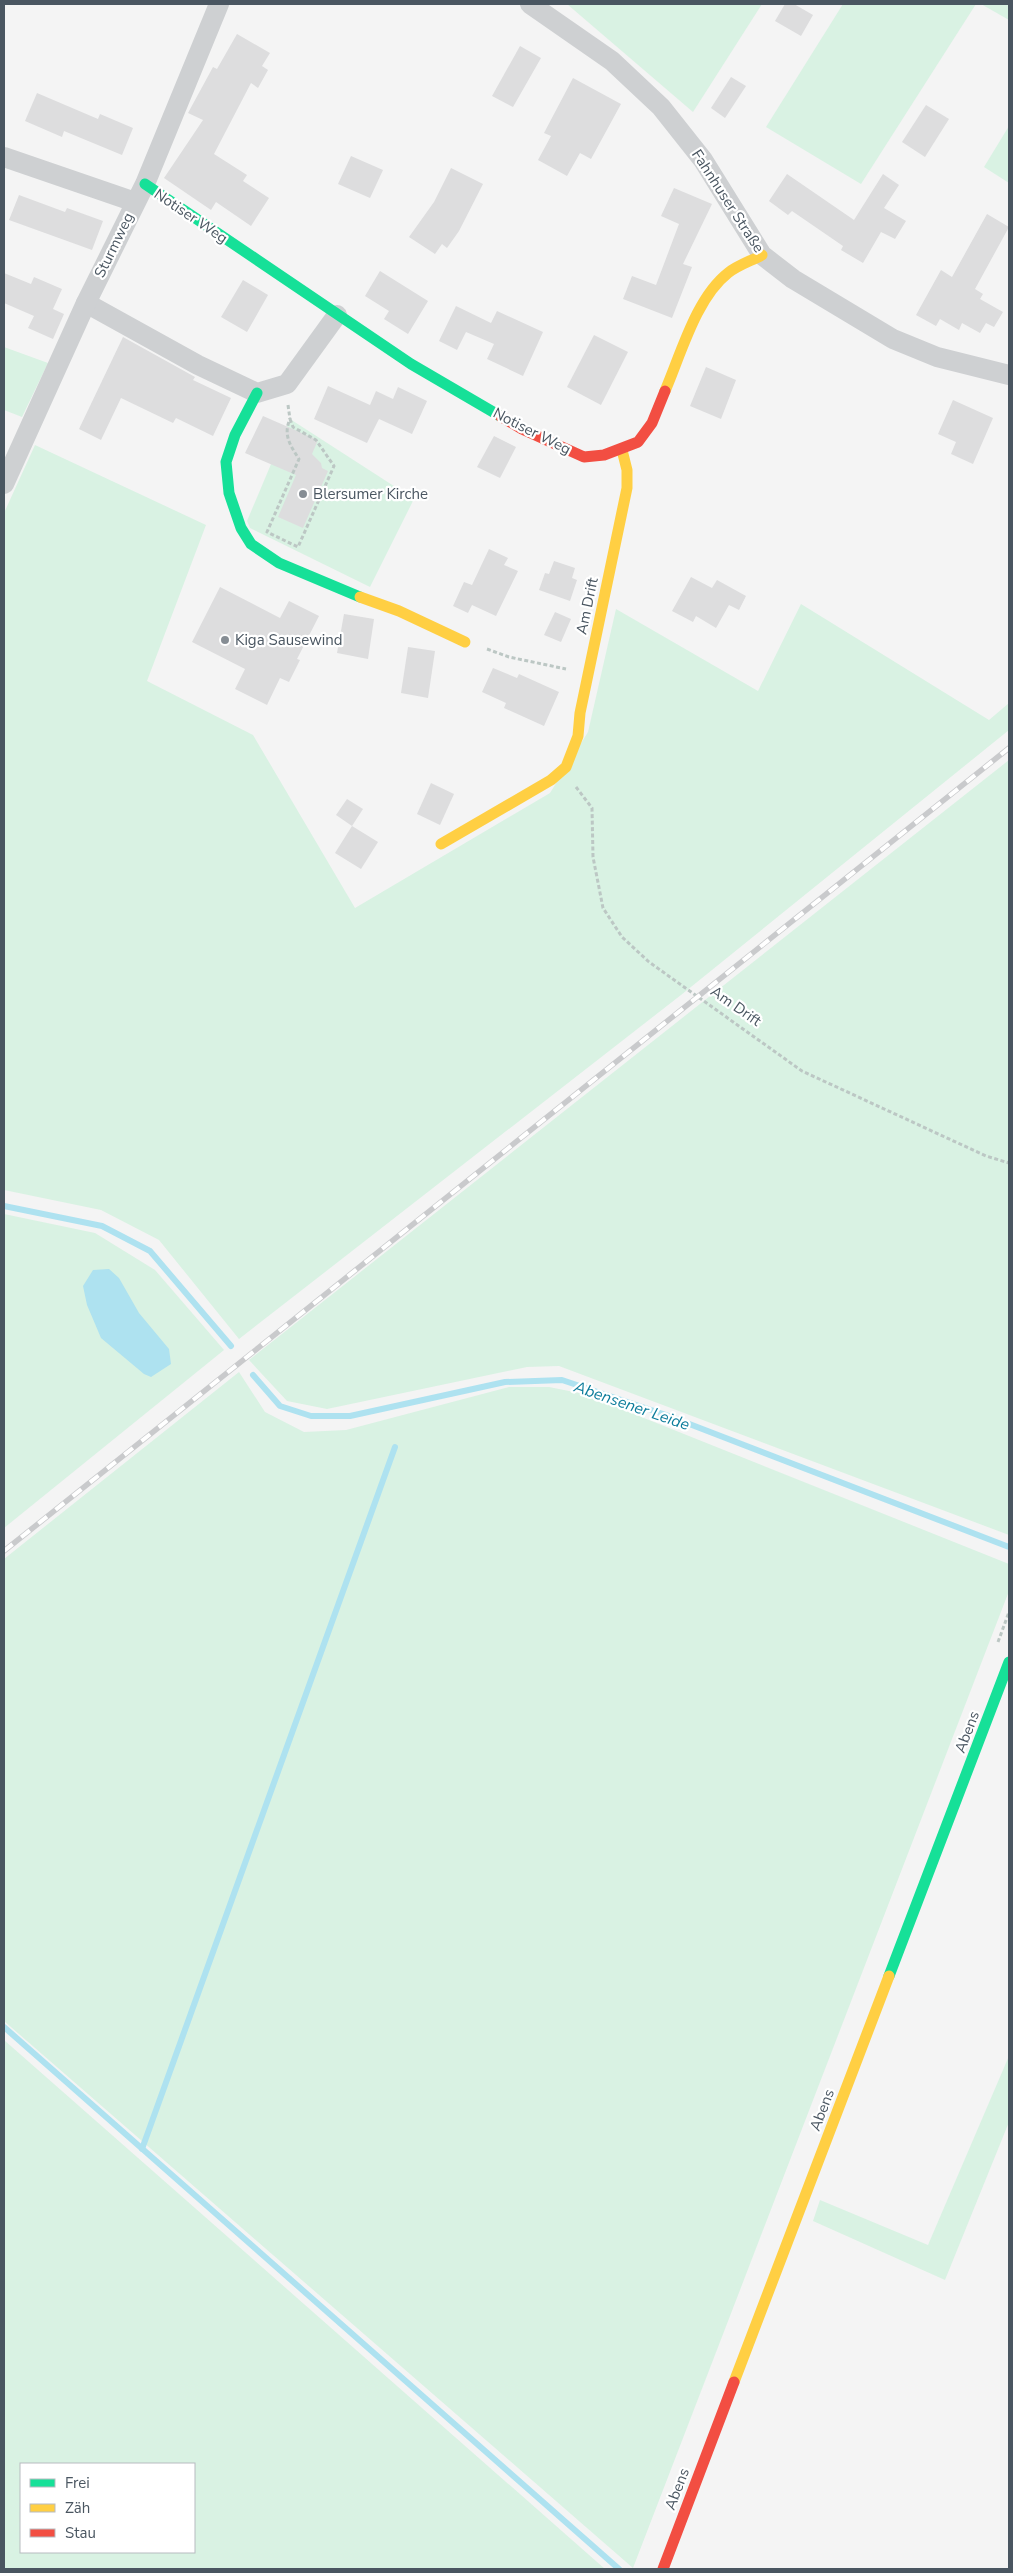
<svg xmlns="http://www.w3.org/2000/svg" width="1013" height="2573" font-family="'Nunito Sans',sans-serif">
<rect width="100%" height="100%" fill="#f4f4f4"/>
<g fill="#d9f2e3" fill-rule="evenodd">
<path d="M567,4H762L693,112Z"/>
<path d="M843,4H976L861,184L766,127Z"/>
<path d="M981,4H1009V20Z"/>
<path d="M1009,126V183L984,167Z"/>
<path d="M4,347L48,363L22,417L4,410Z"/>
<path d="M290,419L414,499L370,587L250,528L247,521Z"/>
<path d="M35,445L206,525L147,681L253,735L355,908L550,793L588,732L616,609L758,691L801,604L989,720L1009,703V730L681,995L239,1339L159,1240L101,1210L4,1190V513Z"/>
<path d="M1009,760V1535L559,1366L527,1367L327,1409L287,1401L249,1360Z"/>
<path d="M4,1214L95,1233L155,1270L224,1350L4,1528Z"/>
<path d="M239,1372L265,1412L304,1432L346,1430L509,1387H549L584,1394L1009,1564V1591L633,2568L4,2021V1559Z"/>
<path d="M4,2040L605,2569H4ZM21,2464H194V2552H21Z"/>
<path d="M1009,2056V2122L945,2280L813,2221L820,2200L928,2245Z"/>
</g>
<path fill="#aee2f0" d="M109,1269L119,1278L139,1313L169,1349L171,1364L151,1377L144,1374L101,1338L87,1305L83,1286L93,1270Z"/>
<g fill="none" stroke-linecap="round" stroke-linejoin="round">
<g stroke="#aee2f0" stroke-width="6">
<path d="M4,1206L102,1226L150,1251L231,1346"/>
<path d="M253,1375L280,1406L311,1416H350L505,1382L562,1380L666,1415L1009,1547"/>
<path d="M4,2027L619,2569"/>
<path d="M142,2149L395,1447"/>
</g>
</g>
<g fill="#ddddde">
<path d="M785,4H794L813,15L801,36L775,21Z"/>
<path d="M237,34L270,53L262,66L268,70L258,88L251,83L214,154L247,175L243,181L269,198L251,226L216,202L211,210L164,178L203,120L188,113L213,67L217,69Z"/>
<path d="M520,46L541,58L513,107L492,96Z"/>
<path d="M731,77L746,86L725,118L711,108Z"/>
<path d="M573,78L621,104L591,159L580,153L567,176L538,160L551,136L544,133Z"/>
<path d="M37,93L98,119L100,114L133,128L122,155L64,131L62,137L25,121Z"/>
<path d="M926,105L949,119L925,157L902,142Z"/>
<path d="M351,156L383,170L370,198L338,184Z"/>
<path d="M451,168L483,184L459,231L447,248L442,244L435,254L409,237L434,202Z"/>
<path d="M787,174L854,220L883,174L899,185L884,208L906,221L895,239L881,232L863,263L841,250L843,246L792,211L788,215L769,201Z"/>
<path d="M674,188L712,204L683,264L692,267L672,318L623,299L632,276L656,285L679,224L661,216Z"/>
<path d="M19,195L65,212L67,208L103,221L92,250L9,220Z"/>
<path d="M987,214L1009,227L975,289L983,294L980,299L1003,312L994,327L986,323L980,333L962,323L959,330L940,319L936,326L916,315L941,270L952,277Z"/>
<path d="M380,271L428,301L408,334L384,319L389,311L365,296Z"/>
<path d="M4,273L31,284L34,277L62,289L53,309L64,314L53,339L28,328L34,316L4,303Z"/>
<path d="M243,280L268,295L247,332L221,317Z"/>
<path d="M456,306L491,323L497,311L543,332L523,376L487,359L494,344L466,332L457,350L439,341Z"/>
<path d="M594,335L628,352L601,405L567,387Z"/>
<path d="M123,337L195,377L193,380L231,398L213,436L176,418L173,423L121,398L101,440L79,429Z"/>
<path d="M706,367L736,380L721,419L690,406Z"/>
<path d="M328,386L370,405L376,391L393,399L398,387L427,401L412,434L379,419L367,443L314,419Z"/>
<path d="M953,400L993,418L973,464L951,454L956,442L938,434Z"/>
<path d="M263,416L318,440L312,454L321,463L322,468L328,471L303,528L278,517L296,475L245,453Z"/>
<path d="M494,436L516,447L500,478L477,467Z"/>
<path d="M489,549L508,558L504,565L518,571L496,616L472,605L468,613L453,606L464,582L472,585Z"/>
<path d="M554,561L575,568L572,578L577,580L570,601L539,590L545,573L549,574Z"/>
<path d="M691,577L712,588L717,580L746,596L739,610L729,605L716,628L696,616L693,622L672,611Z"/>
<path d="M220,587L280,618L289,601L319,616L297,659L300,660L289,682L280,678L267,705L235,689L245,669L192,642Z"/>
<path d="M555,612L571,619L561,642L544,635Z"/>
<path d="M344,614L374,619L368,659L337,653Z"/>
<path d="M408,647L435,651L428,698L401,693Z"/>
<path d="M493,668L517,678L519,674L559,692L544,726L504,708L506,703L482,692Z"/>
<path d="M431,783L454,794L440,825L417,814Z"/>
<path d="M347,799L363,809L352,826L336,815Z"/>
<path d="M352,826L378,842L361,869L335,853Z"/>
</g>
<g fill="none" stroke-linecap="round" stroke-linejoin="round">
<g stroke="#bcc7c4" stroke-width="3" stroke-dasharray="4 2.5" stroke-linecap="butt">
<path d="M288,405L290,419"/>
<path d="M290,419L293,427L316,440L334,466L298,547L267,532L299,459C290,445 283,435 290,419Z"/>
<path d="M487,649L509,657L566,669"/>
<path d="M576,787L592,808L593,857L603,908L622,937L649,962L802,1071L986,1156L1009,1163"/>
<path d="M998,1642L1009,1612"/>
</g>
<g stroke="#ced0d2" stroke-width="20">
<path d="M530,4L612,61L661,107L703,160L762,255L793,279L893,339L937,357L1009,375"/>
<path d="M4,157L135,202"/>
<path d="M86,303L198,365L257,393L287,384L337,315"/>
<path d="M4,484L86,303L145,184L219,4"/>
</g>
<g stroke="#16e098" stroke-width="11">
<path d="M145,184L411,364L500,416"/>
<path d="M257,393L235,435L226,462L229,493L241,528L251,544L279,563L360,597"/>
<path d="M889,1976L1009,1662"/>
</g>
<g stroke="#ffcf43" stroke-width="11">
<path d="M665,391C681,354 696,298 728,273C738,265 751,261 762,255"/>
<path d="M360,597L399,611L465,642"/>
<path d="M441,844L551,780L566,767L578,736L580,713L627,488V470L622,450"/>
<path d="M734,2382L889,1976"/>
</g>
<g stroke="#f24e42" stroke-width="11">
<path d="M500,416L522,429L584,457L604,455L638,442L652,423L665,391"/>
<path d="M663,2569L734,2382"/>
</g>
<defs>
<path id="rail" d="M4,1551L1009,748"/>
</defs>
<use href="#rail" stroke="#c9cacc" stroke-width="5.5"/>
<use href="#rail" stroke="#fff" stroke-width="4" stroke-dasharray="11" stroke-linecap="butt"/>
</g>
<g fill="#868d94" stroke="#fff" stroke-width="2">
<circle cx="303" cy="494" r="5"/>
<circle cx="225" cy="640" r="5"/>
</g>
<g text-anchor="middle" stroke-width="4.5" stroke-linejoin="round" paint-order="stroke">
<g font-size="15" fill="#4a5661" stroke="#fff">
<text transform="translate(728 201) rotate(57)" y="5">Fahnhuser Straße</text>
<text transform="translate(191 216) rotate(34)" y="5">Notiser Weg</text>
<text transform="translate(114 245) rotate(-64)" y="5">Sturmweg</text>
<text transform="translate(532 431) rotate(27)" y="5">Notiser Weg</text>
<text transform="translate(587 606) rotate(-78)" y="5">Am Drift</text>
<text transform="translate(736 1006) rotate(35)" y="5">Am Drift</text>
<text transform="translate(967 1732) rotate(-69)" y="5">Abens</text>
<text transform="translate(822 2110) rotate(-69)" y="5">Abens</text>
<text transform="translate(677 2489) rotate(-69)" y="5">Abens</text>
</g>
<g font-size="15" fill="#4a5661" stroke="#fff" text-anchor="start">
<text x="313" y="499">Blersumer Kirche</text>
<text x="235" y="645">Kiga Sausewind</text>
</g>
<g font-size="16" font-style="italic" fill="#0c7c9b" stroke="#fff">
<text transform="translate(632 1405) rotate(19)" y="6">Abensener Leide</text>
</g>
</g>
<rect width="1013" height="2573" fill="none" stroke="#4a5661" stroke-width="10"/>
<rect x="20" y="2463" width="175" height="90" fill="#ffffff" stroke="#b7bbc0"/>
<rect x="30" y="2479" width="25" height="8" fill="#16e098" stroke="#b7bbc0"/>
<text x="65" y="2488" font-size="15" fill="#4a5661">Frei</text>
<rect x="30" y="2504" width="25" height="8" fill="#ffcf43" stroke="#b7bbc0"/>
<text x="65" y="2513" font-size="15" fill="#4a5661">Zäh</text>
<rect x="30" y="2529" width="25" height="8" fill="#f24e42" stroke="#b7bbc0"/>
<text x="65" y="2538" font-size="15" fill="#4a5661">Stau</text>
</svg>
